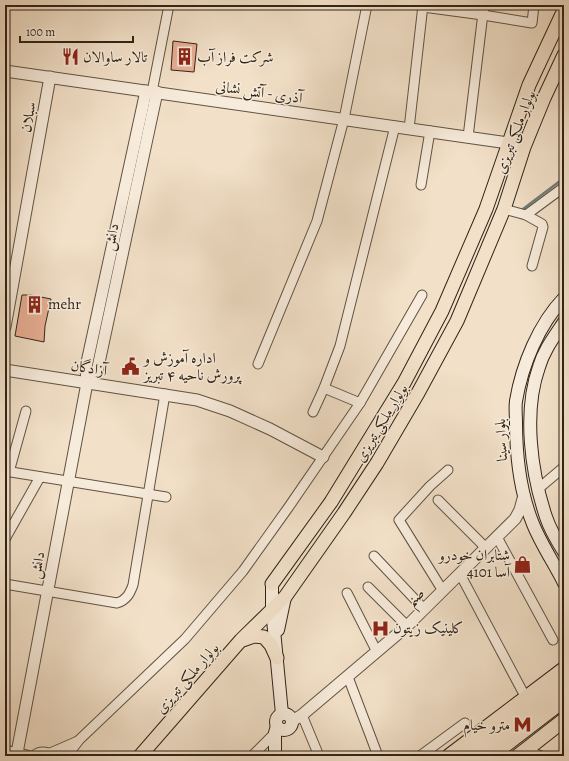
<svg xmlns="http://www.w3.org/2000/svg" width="569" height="761" font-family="Alegreya,Amiri,serif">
<rect width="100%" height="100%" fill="#f2e0c8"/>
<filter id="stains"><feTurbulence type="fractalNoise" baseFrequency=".005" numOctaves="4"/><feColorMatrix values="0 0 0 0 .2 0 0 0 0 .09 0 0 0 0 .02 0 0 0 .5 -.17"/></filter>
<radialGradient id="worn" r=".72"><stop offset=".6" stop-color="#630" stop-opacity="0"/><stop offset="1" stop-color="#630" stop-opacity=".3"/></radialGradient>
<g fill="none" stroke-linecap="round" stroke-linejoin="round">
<path stroke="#717f7b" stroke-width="2.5" d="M523,209L564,178"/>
</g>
<g fill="#e9af95" stroke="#302417">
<path d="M173,41L197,44L194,72L171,70Z"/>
<path d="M22,295H31L51,299L45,326L44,342L15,336Z"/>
</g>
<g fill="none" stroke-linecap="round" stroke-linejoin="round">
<defs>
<g id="minor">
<path d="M423,7L483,15L532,23L534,5"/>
<path d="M152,92L169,5"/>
<path d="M409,129L423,5"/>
<path d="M468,137L484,5"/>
<path d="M421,185L430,131"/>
<path d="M504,209L526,215L542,224L543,227L532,266"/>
<path d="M526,215L564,187"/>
<path d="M258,364L317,221L344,119L367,5"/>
<path d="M324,388L360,403"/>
<path d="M313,412L324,388L340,346L395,126"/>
<path d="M5,471L166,497"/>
<path d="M9,472L26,411"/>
<path d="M538,489L564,467"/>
<path d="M438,500L486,548"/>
<path d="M497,537L553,640"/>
<path d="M5,539L40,477"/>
<path d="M374,556L424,609"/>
<path d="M460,574L526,698"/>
<path d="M5,584L117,603C127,600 130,593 133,585L165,394"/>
<path d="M368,587L407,626"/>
<path d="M443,591L399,520L430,486L448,470"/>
<path d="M347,593L377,652"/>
<path d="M348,677L378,756"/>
<path d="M302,715L319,756"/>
<path d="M522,753H533L541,756"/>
<path d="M48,754L78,741"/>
<path d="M67,756L79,740L185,639L243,571L288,508L360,403L422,295"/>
<path d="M252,756L275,733"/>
<path d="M420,756L465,723"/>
</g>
<g id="tertiary">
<path d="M5,71L508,143L524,147"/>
<path d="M5,327L50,77"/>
<path d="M5,370L197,400L230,411L270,429L323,457"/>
<path d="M87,383L97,372L157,92"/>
<path d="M292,721L302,715L407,626L515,519L520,510L524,495"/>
<path d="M5,751L27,756"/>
<path d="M17,753L87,383L86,367L146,91"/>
<path d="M35,756C40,752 46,752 51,756"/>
</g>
<g id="secondary">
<path d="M564,298C539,324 522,365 516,401C515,408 516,415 516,422C516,456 520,492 533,524C541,544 554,563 564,583"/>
<path d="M564,322C554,337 544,350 539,367C523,412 531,472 546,517C550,529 557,541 564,552"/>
<path d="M272,584V609L282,714"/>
<path d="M278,630L285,597"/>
<circle cx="284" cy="722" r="8"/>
<path d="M275,756V733L277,726"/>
</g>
<g id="primary">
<path d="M272,584L331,502L404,383L442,311L486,209L529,85L564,10"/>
<path d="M243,640L254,636L264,637L271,645L277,658"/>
<path d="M140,756L241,640L285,597L344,513L377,463L418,393L457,321L504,209L524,147L544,98L564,55"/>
</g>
<g id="trunk">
<path d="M449,756L564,669"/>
<path d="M471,756L564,684"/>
<path d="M491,756L564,700"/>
<path d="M518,756L564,720"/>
</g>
</defs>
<use href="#minor" stroke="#605343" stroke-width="11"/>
<use href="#tertiary" stroke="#605343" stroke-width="13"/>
<use href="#secondary" stroke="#302417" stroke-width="14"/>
<use href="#primary" stroke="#302417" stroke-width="15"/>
<use href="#trunk" stroke="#302417" stroke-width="16"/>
<use href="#minor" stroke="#f7ebdb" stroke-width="9"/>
<use href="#tertiary" stroke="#f7ebdb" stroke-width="11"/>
<use href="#secondary" stroke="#f7ebdb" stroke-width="12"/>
<use href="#primary" stroke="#f2e0c8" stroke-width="13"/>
<use href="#trunk" stroke="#f2e0c8" stroke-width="14"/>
</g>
<defs>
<symbol id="restaurant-bare" viewBox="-9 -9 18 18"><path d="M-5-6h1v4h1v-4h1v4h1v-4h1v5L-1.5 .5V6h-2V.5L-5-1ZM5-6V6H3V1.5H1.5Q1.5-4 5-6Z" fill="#8f2418" stroke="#f7ebdb" stroke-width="2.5" paint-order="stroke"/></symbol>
<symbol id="building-bare" viewBox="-9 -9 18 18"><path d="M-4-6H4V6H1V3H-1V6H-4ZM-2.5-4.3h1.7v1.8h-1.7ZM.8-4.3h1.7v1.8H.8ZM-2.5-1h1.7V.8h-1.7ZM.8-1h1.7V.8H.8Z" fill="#8f2418" stroke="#f7ebdb" stroke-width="2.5" paint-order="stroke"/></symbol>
<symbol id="civic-bare" viewBox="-9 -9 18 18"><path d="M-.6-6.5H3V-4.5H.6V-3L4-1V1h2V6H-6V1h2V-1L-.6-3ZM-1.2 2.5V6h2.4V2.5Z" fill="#8f2418" stroke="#f7ebdb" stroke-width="2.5" paint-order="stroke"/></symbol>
<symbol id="shop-bare" viewBox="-9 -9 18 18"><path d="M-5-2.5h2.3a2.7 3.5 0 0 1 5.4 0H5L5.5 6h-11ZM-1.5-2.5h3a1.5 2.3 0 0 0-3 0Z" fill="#8f2418" stroke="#f7ebdb" stroke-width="2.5" paint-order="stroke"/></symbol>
<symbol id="hospital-bare" viewBox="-9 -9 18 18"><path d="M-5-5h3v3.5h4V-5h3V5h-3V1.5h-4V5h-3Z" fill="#8f2418" stroke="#f7ebdb" stroke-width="2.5" paint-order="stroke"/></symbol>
<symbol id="metro-bare" viewBox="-9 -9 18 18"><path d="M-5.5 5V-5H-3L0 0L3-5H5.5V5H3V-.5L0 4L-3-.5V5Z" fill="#8f2418" stroke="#f7ebdb" stroke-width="2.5" paint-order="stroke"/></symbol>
</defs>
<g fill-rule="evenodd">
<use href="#restaurant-bare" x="58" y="44" width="25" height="25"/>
<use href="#building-bare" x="172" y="44" width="25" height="25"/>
<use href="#building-bare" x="22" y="292" width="25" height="25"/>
<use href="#civic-bare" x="118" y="354" width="25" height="25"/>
<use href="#shop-bare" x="510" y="552" width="25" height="25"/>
<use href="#hospital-bare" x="368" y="616" width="25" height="25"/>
<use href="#metro-bare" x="510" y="712" width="25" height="25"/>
</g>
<g text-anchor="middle" stroke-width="3" stroke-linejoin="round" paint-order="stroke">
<g font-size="15" fill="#302417" stroke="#f7ebdb" text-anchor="start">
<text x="83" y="62">تالار ساوالان</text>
<text x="197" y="62">شرکت فراز آب</text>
<text x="48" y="309">mehr</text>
<text x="144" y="363">اداره آموزش و<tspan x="144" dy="17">پرورش ناحیه ۴ تبریز</tspan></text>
<text x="510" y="560" text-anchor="end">شتابران خودرو<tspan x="510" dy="17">4101 آسا</tspan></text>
<text x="393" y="633">کلینیک زیتون</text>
<text x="510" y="730" text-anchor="end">مترو خیام</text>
</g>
<g font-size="15" fill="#302417" stroke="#f7ebdb">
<text transform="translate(259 92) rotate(8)" y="5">آذرى - آتش نشانى</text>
<text transform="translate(28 117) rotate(-80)" y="5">سبلان</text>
<text transform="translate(515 132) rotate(-69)" y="5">بولوار ملکی تبریزی</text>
<text transform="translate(111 237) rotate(-78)" y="5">دانش</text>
<text transform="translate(89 368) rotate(9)" y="5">آزادگان</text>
<text transform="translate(381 423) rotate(-59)" y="5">بولوار ملکی تبریزی</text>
<text transform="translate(501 440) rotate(-93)" y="5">بلوار سینا</text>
<text transform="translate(37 565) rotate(-79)" y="5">دانش</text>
<text transform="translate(415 597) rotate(-45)" y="5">صنم</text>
<text transform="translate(187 678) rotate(-49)" y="5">بولوار ملکی تبریزی</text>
</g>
</g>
<rect width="569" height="761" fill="none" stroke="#f2e0c8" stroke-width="20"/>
<rect x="6" y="6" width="557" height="749" fill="none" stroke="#302417" stroke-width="2"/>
<rect x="10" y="10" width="549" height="741" fill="none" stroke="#302417"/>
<path d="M20 36v6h113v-6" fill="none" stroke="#302417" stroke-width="2"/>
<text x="26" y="36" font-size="12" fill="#302417" stroke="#f7ebdb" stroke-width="3" paint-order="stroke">100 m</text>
<rect width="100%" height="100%" filter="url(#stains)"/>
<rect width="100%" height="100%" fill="url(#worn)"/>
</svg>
